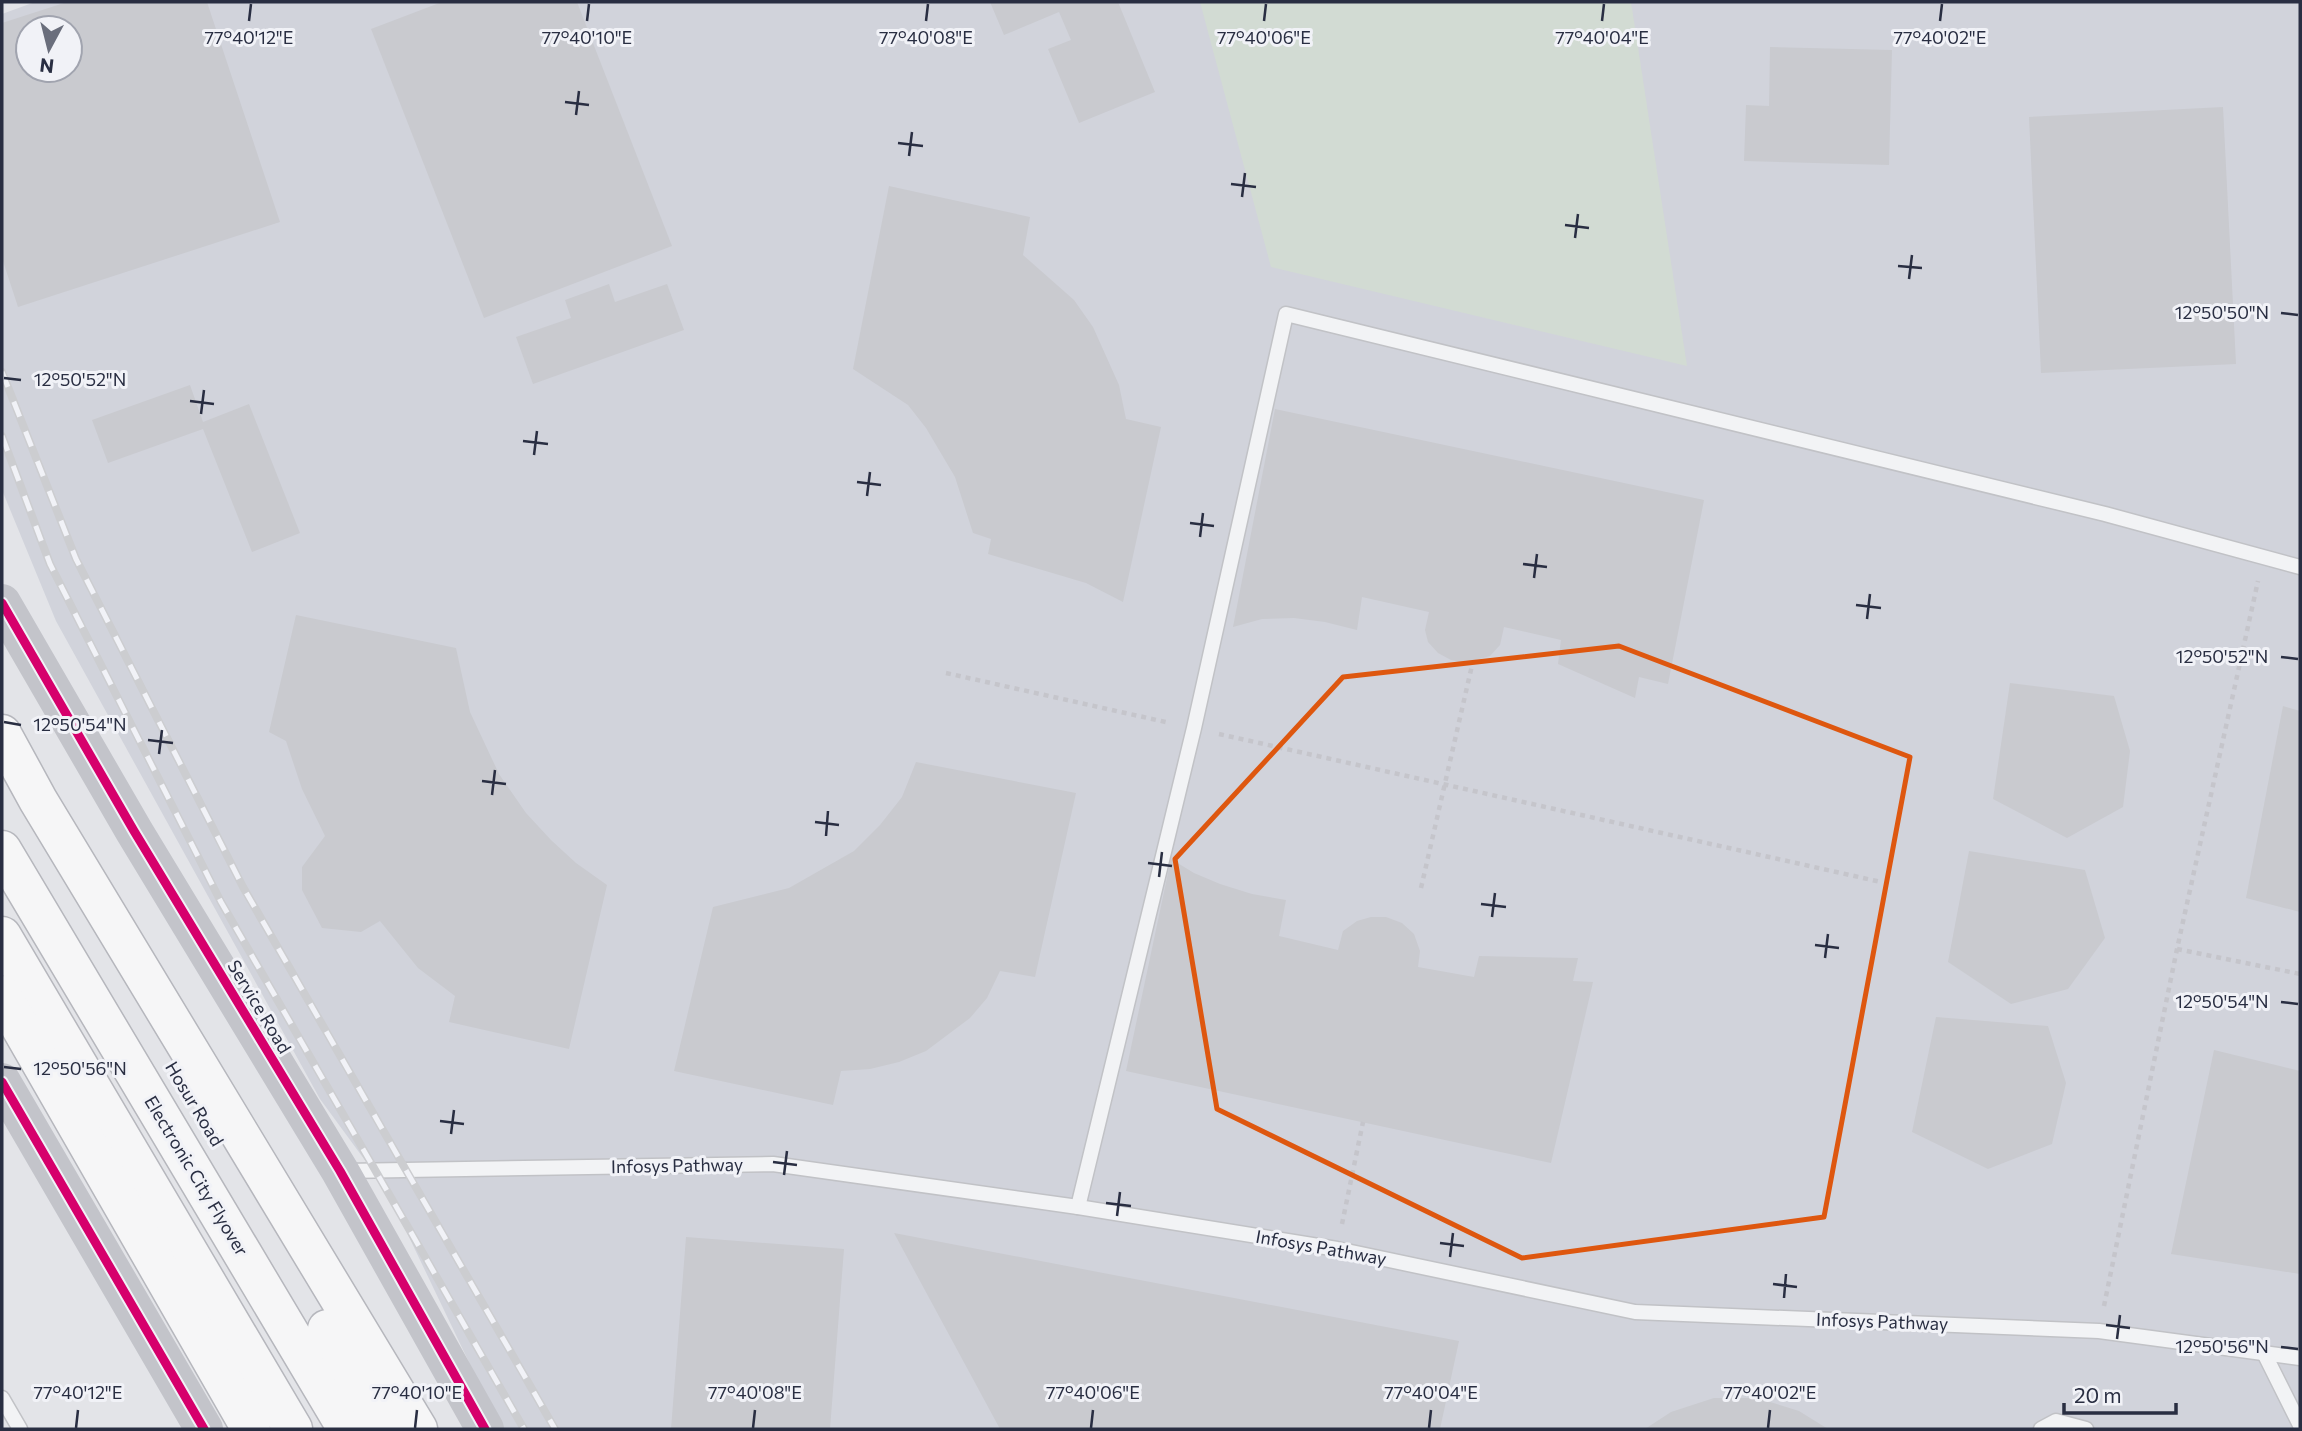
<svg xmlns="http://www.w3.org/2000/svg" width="2302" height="1431" font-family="Commissioner,sans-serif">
<rect width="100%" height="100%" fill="#e3e4e8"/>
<path fill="#d1d3db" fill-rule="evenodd" d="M35,2H2300V1429H501L386,1189L320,1099L56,621L2,490V14ZM28,28H70V70H28Z"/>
<path fill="#d2dbd3" d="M1200,2H1631L1687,366L1271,267Z"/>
<g fill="#c9cacf" fill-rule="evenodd">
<path d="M67,2H207L280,222L18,307L2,258V23ZM28,28H70V70H28Z"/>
<path d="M442,2H577L672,246L484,318L371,29Z"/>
<path d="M990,2H1118L1155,92L1079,123L1048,49L1071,40L1059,12L1004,35Z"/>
<path d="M1770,47L1892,50L1889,165L1744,161L1746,105L1769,106Z"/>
<path d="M2223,107L2236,364L2041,373L2029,117Z"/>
<path d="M889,186L1030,217L1023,255L1074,300L1093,327L1119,385L1126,419L1161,427L1123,602L1086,583L988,554L991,539L973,533L955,477L926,428L908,405L853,369Z"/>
<path d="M609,284L615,302L667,284L684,330L533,384L516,337L571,318L565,300Z"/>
<path d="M190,385L203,422L249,404L300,533L252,552L203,429L108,463L92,420Z"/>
<path d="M1275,409L1704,500L1668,684L1639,677L1635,698L1558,664L1561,640L1504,627L1500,645L1490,656L1465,663L1451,660L1438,653L1428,642L1425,630L1429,612L1362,597L1357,630L1325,622L1294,618L1262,619L1233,627Z"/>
<path d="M296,615L456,648L470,712L499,774L526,813L551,840L576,863L607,885L569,1049L449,1022L455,996L418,968L380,921L361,932L322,928L302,890V867L325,836L302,789L286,741L269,732Z"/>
<path d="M2010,683L2114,696L2130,751L2123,807L2067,838L1993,799Z"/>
<path d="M2283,706L2300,711V912L2246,898Z"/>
<path d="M916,762L1076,793L1035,977L1000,971L987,998L970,1018L926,1051L899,1062L870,1069L841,1071L833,1105L674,1071L713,907L789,888L854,851L880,825L902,797Z"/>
<path d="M1969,851L2085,870L2105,938L2068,989L2011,1004L1948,962Z"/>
<path d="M1171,859L1194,873L1220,884L1252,894L1286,900L1279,936L1338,950L1343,931L1357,921L1371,917H1386L1402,923L1414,934L1420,951L1418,967L1474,977L1479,956L1578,958L1573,981L1593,982L1551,1163L1126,1071Z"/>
<path d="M1936,1017L2048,1026L2066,1083L2052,1144L1988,1169L1912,1132Z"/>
<path d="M2214,1050L2300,1071V1274L2171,1254Z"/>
<path d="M894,1233L1459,1341L1440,1429H1000Z"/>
<path d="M686,1237L844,1249L830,1429H671Z"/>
<path d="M1714,1398H1757L1799,1411L1828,1429H1645L1671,1412Z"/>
</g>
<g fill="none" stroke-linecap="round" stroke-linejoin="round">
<defs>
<g id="lane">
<path d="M345,1171L773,1164L1078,1207L1337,1249L1635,1312L2099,1331L2300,1358"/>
<path d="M1078,1207L1194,728L1286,314L2105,514L2300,567"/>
<path d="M2264,1353L2300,1425"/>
<path d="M2,1398L20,1429"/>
<path d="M2041,1429L2056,1421L2086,1429"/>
</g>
<g id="highway">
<path d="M2,734L38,800L418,1429"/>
<path d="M2,850L347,1429"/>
<path d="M2,936L293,1429"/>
<path d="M2,995L251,1429"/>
<path d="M327,1329L386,1429"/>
</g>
</defs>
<use href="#lane" stroke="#c1c2c6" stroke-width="17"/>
<use href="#highway" stroke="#b6b7bd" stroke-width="41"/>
<g stroke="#c5c5cb" stroke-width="4.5" stroke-dasharray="5 5" stroke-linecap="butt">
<path d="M946,673L1170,723"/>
<path d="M1219,734L1881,882"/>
<path d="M1421,888L1473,661"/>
<path d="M2177,949L2300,974"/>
<path d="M1342,1224L1363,1122"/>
<path d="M2104,1306L2177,949L2258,581"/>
</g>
<use href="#lane" stroke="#f2f3f5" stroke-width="14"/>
<g stroke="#c3c4ca" stroke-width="38">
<path d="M2,603L134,831L340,1171L485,1429"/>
<path d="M2,1082L204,1429"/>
</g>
<use href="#highway" stroke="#f6f6f7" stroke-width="38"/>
<defs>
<g id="rail">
<path d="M2,372L76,559L243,887L555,1429"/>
<path d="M2,436L50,564L221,902L524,1429"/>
</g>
</defs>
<use href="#rail" stroke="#cccdd0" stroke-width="8"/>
<use href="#rail" stroke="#f1f2f7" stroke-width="5" stroke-dasharray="16" stroke-linecap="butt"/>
<defs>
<g id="cycleway">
<path d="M2,603L134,831L340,1171L485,1429"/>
<path d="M2,1082L204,1429"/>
</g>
</defs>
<use href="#cycleway" stroke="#f1f2f7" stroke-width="13"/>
<use href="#cycleway" stroke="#d6006c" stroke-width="9"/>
</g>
<path fill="none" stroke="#de570f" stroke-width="5" stroke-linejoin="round" d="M1619,646L1910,757L1824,1217L1522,1258L1217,1109L1175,859L1343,677Z"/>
<path fill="none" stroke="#292e42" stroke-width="2.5" d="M249,21L251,4M587,21L589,4M926,21L928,4M1264,21L1266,4M1602,21L1604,4M1940,21L1942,4M565,102L589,105M576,115L579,91M898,143L923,146M909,156L912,132M1231,184L1256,187M1242,197L1245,173M1565,225L1589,228M1575,238L1578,214M1898,266L1922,268M1909,279L1912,255M2281,313L2298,315M4,378L21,380M190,401L214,404M201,414L204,390M523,441L548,444M534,455L537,431M857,482L881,485M867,496L870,472M1190,523L1214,526M1200,537L1203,513M1523,564L1547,567M1534,578L1537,554M1856,605L1881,608M1867,619L1870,594M2281,657L2298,659M4,722L21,725M148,740L173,743M159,754L162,730M482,781L506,784M492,795L495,770M815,822L839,825M826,836L828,811M1148,863L1172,866M1159,877L1162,852M1481,904L1506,907M1492,917L1495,893M1815,945L1839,948M1825,958L1828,934M2281,1002L2298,1004M4,1067L21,1069M440,1121L464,1124M451,1134L454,1110M773,1162L797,1165M784,1175L787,1151M1106,1203L1131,1206M1117,1216L1120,1192M1440,1243L1464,1246M1450,1257L1453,1233M1773,1284L1797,1287M1784,1298L1786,1274M2106,1325L2130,1328M2117,1339L2120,1315M2281,1347L2298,1349M76,1428L78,1410M415,1428L417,1410M753,1428L755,1410M1091,1428L1093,1410M1429,1428L1431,1410M1768,1428L1770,1410"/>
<g text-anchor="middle" stroke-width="6" stroke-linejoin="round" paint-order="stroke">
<g font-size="18" fill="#292e42" stroke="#f1f2f7">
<text transform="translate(259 1007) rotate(59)" y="6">Service Road</text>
<text transform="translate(194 1104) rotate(59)" y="6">Hosur Road</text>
<text transform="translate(677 1166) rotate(-1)" y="6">Infosys Pathway</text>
<text transform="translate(196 1176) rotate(59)" y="6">Electronic City Flyover</text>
<text transform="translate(1321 1248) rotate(10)" y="6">Infosys Pathway</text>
<text transform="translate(1882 1322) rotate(2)" y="6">Infosys Pathway</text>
</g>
</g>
<g font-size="18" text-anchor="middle" fill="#292e42" stroke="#f1f2f7" stroke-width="6" stroke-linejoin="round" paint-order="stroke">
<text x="249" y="44">77°40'12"E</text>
<text x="587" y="44">77°40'10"E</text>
<text x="926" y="44">77°40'08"E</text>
<text x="1264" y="44">77°40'06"E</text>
<text x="1602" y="44">77°40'04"E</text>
<text x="1940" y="44">77°40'02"E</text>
<text x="2222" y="319">12°50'50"N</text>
<text x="80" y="386">12°50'52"N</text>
<text x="2222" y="663">12°50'52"N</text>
<text x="80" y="731">12°50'54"N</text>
<text x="2222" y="1008">12°50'54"N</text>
<text x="80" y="1075">12°50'56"N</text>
<text x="2222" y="1353">12°50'56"N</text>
<text x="78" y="1399">77°40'12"E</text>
<text x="417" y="1399">77°40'10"E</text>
<text x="755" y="1399">77°40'08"E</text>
<text x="1093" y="1399">77°40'06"E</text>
<text x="1431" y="1399">77°40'04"E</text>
<text x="1770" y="1399">77°40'02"E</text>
</g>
<rect width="2302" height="1431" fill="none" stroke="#292e42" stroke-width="7"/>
<g transform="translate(49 49) rotate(187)"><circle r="33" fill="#f1f2f7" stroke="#a1a4af" stroke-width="2"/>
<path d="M0-5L12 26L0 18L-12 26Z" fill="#6a6e7c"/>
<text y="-10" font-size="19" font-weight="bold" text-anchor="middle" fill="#292e42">N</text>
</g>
<path d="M2064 1403v10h112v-10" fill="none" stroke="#292e42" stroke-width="3.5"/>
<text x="2074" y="1403" font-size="21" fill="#292e42" stroke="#f1f2f7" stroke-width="5" paint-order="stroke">20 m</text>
</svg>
